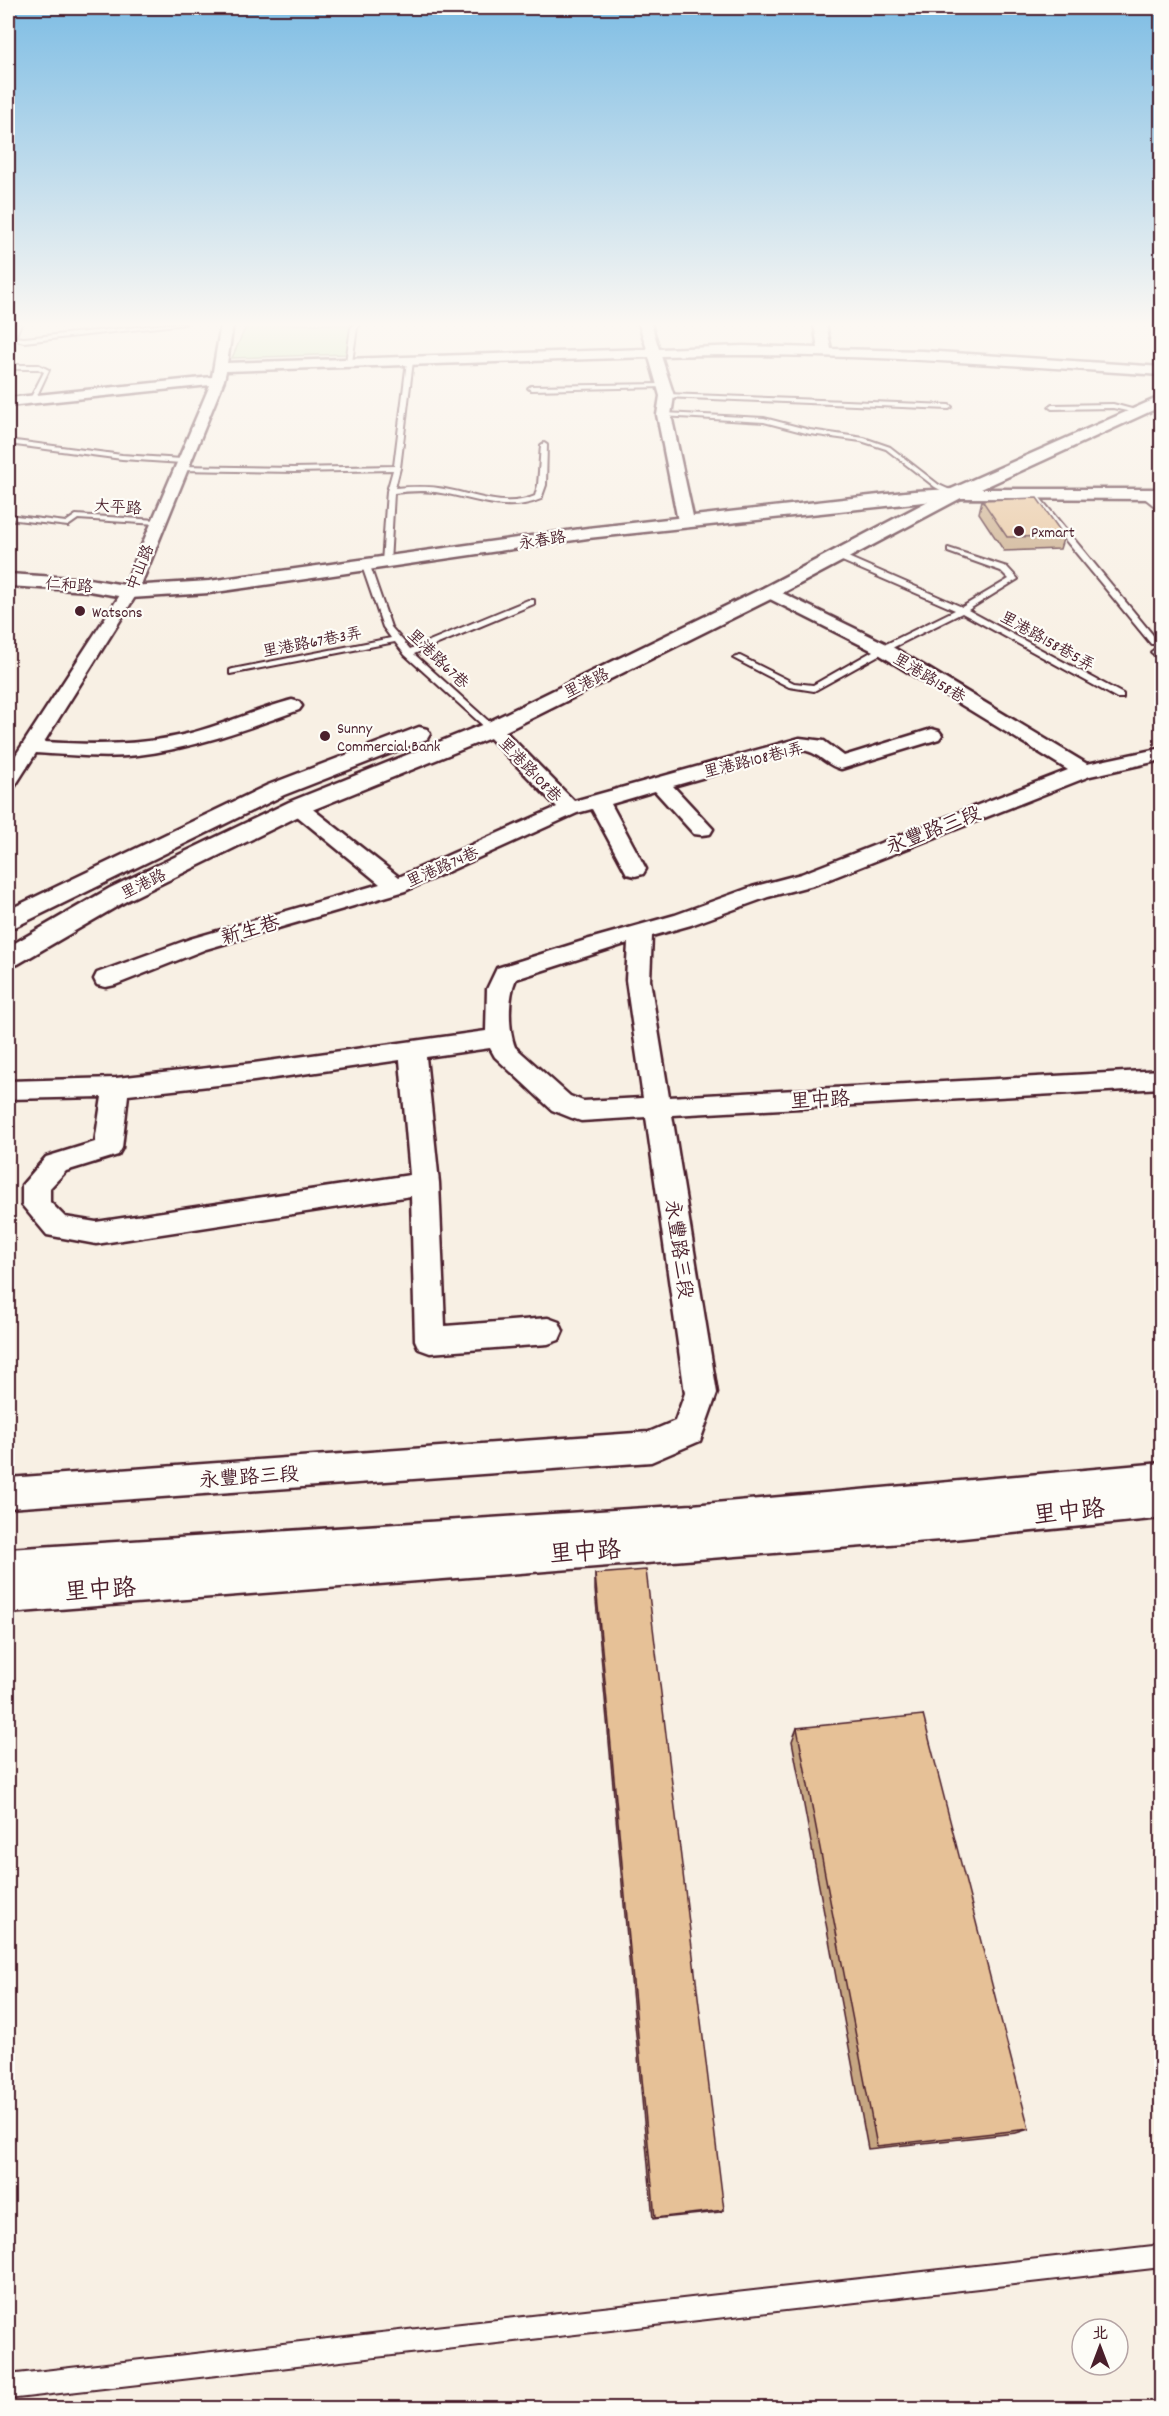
<svg xmlns="http://www.w3.org/2000/svg" width="1169" height="2416" font-family="Dekko,'LXGW WenKai TC',sans-serif">
<rect width="100%" height="100%" fill="#f8f0e4"/>
<filter id="ink" filterUnits="userSpaceOnUse"><feTurbulence type="fractalNoise" baseFrequency=".0167" numOctaves="2"/><feDisplacementMap in="SourceGraphic" scale="12" xChannelSelector="R" yChannelSelector="G"/><feConvolveMatrix kernelMatrix="1 2 1 2 8 2 1 2 1" color-interpolation-filters="sRGB"/></filter>
<g filter="url(#ink)">
<path fill="#b5e4a2" stroke="#808266" stroke-width="1.5" d="M247,324H357L355,325L346,354L232,358Z"/>
<g fill="none" stroke-linecap="round" stroke-linejoin="round">
<defs>
<g id="service">
<path d="M15,324H21L15,337L24,338L168,324H185L24,342L9,338Z"/>
<path d="M354,324H360L357,328L352,362L349,364L346,362L351,328Z"/>
<path d="M410,359L413,361L400,468L395,488C409,487 424,486 438,488C471,492 502,510 535,496L538,485L541,445L544,443L547,445L546,485L541,499C506,514 476,498 441,493C425,490 410,491 394,493L390,563L386,565L382,563L387,491L393,470L294,472L180,470L177,468L180,466L294,468L394,466L407,361Z"/>
<path d="M8,365H39L49,370L35,400L30,399L44,372L38,369H8Z"/>
<path d="M662,384L664,387L531,390L528,388L531,386Z"/>
<path d="M667,394L949,405L952,407L949,409L665,397Z"/>
<path d="M1113,404L1139,411L1136,413L1113,408L1052,409L1049,407L1052,405Z"/>
<path d="M664,413L764,418L810,430L864,438L890,447L939,485L959,494L952,496L935,487L886,449L861,441L810,434L764,422L662,416Z"/>
<path d="M8,440L122,455L182,459L185,461L182,463L122,459L8,444Z"/>
<path d="M1142,492H1148L1162,506V512L1142,496Z"/>
<path d="M1030,493H1036L1157,640V644H1151L1030,497Z"/>
<path d="M8,515L66,522L76,515L157,520L161,522L157,524L78,519L68,526L8,519Z"/>
<path d="M948,548L1007,567L1018,579L968,610L1123,694V698H1117L962,613L886,651L814,691L789,687L733,658L740,656L794,683L813,685L880,647L955,610L835,558V554H841L962,607L1009,579L1001,571L948,552Z"/>
<path d="M366,564L370,566L391,627L410,649L528,600H534V604L414,654L495,727V731H489L405,655L395,642L230,674V670L233,669L391,638L383,627L362,566Z"/>
<path d="M1155,649L1162,654V661L1151,652Z"/>
<path d="M1162,2245V2267L8,2399V2375Z"/>
</g>
<g id="minor">
<path d="M221,324H233L227,363L647,349L639,324H651L659,349L743,346L818,348L814,324H826L831,349L923,351L1162,367V375C995,364 828,351 661,356L674,396L671,415L694,521L686,526L678,521L657,415L660,396L649,357L226,371L224,380L138,592L44,742C94,745 142,746 191,733C225,724 258,709 292,700L299,702L302,706L299,710C247,729 194,748 138,755C105,759 70,755 36,753L15,786L8,788V767L122,592L210,385L8,406V398L212,377Z"/>
<path d="M770,587L889,645L1087,764L1162,748V760L1090,776L817,884L768,897L691,925L652,936L650,980L669,1097L1162,1070V1088L672,1115L717,1393L700,1441L651,1462L8,1508V1478L649,1432L675,1421L685,1393L646,1117L581,1121L572,1118L552,1110L495,1057L490,1048L426,1057L439,1183L445,1326L548,1318L559,1322L563,1331L559,1340L548,1344L430,1353L419,1349L415,1340L411,1196L96,1244L47,1235L22,1205V1185L46,1157L95,1142L102,1097L8,1099V1081L116,1078L254,1063L486,1031L487,989L497,968L586,940L675,915L752,887L801,874L1068,770L877,653L764,596L762,592L764,588ZM628,943L626,980L643,1098L583,1101L570,1096L515,1047C508,1029 508,996 516,979ZM400,1060L410,1175L96,1222L65,1217L50,1202V1188L66,1171L118,1155L122,1148L128,1095L254,1081Z"/>
<path d="M492,723L499,725L574,801L800,738L824,741L844,756L932,729L939,731L942,735L939,739L841,769C825,765 818,751 801,750L673,786L713,829L710,834L702,835L694,834L655,791L611,804L646,869L643,874L635,876L627,874L592,809L577,813L405,891L206,949L115,985L106,987L97,985L94,979L97,973L190,939L380,884L291,811L288,807L291,803L298,801L305,803L399,877L557,807L485,733L482,729L485,725Z"/>
<path d="M1162,1463V1518L953,1539L8,1613V1549L692,1505Z"/>
</g>
<path id="tertiary" d="M955,489L961,490L964,494L961,498L588,538L209,593L130,598L89,591L8,586V574L89,579L130,586L209,581L588,528L914,491Z"/>
<g id="primary">
<path d="M1162,396V406L981,489H1162V499L961,498L777,596L500,734L307,812L128,900L18,964L8,967V947L110,888L289,802L484,724L763,588L949,490Z"/>
<path d="M419,727L427,729L430,734L427,739L284,795L17,926L8,928V910L268,785Z"/>
</g>
</defs>
<use href="#service" stroke="#4a1f2b" stroke-width="4"/>
<use href="#minor" stroke="#4a1f2b" stroke-width="5"/>
<use href="#tertiary" stroke="#4a1f2b" stroke-width="5"/>
<use href="#primary" stroke="#4a1f2b" stroke-width="5"/>
<use href="#service" fill="#fdfcf7" fill-rule="evenodd"/>
<use href="#minor" fill="#fdfcf7" fill-rule="evenodd"/>
<use href="#tertiary" fill="#fdfcf7" fill-rule="evenodd"/>
<use href="#primary" fill="#fdfcf7" fill-rule="evenodd"/>
</g>
<g fill="#c6a682" stroke="#4a1f2b" stroke-width="1.5">
<path d="M982,500L1064,536L1060,549L1004,551L979,513Z"/>
<path d="M595,1574L724,2210L720,2212L653,2219L595,1590Z"/>
<path d="M797,1728L1029,2129L1016,2133L868,2149L792,1741Z"/>
</g>
<g fill="#e6c197" stroke="#4a1f2b" stroke-width="1.5">
<path d="M1037,498L1064,536L1007,537L982,500Z"/>
<path d="M646,1570L724,2210L655,2218L595,1574Z"/>
<path d="M923,1715L1029,2129L877,2146L797,1728Z"/>
</g>
</g>
<linearGradient id="sky" x2="0" y2="1"><stop stop-color="#7ebde4"/><stop offset="0.49" stop-color="#fcf8f3"/><stop offset="1" stop-color="#fcf8f3" stop-opacity="0"/></linearGradient>
<rect width="1169" height="662" fill="url(#sky)"/>
<g fill="#4a1f2b" stroke="#fdfcf7" stroke-width="2">
<circle cx="1019" cy="531" r="6"/>
<circle cx="80" cy="611" r="6"/>
<circle cx="325" cy="736" r="6"/>
</g>
<g text-anchor="middle" stroke-width="4.5" stroke-linejoin="round" paint-order="stroke">
<g font-size="16" fill="#4a1f2b" stroke="#fdfcf7">
<text transform="translate(118 506) rotate(4)" y="6">大平路</text>
<text transform="translate(542 539) rotate(-9)" y="6">永春路</text>
<text transform="translate(139 567) rotate(-68)" y="6">中山路</text>
<text transform="translate(69 584) rotate(4)" y="6">仁和路</text>
<text transform="translate(1048 640) rotate(29)" y="6">里港路158巷5弄</text>
<text transform="translate(312 641) rotate(-11)" y="6">里港路67巷3弄</text>
<text transform="translate(439 658) rotate(44)" y="6">里港路67巷</text>
<text transform="translate(930 677) rotate(31)" y="6">里港路158巷</text>
<text transform="translate(586 682) rotate(-26)" y="6">里港路</text>
<text transform="translate(753 759) rotate(-14)" y="6">里港路108巷1弄</text>
<text transform="translate(531 769) rotate(46)" y="6">里港路108巷</text>
<text transform="translate(442 866) rotate(-24)" y="6">里港路74巷</text>
<text transform="translate(143 883) rotate(-26)" y="6">里港路</text>
</g>
<g font-size="16" fill="#4a1f2b" stroke="#fdfcf7" text-anchor="start">
<text x="1031" y="537">Pxmart</text>
<text x="92" y="617">Watsons</text>
<text x="337" y="733">Sunny<tspan x="337" dy="18">Commercial Bank</tspan></text>
</g>
<g font-size="20" fill="#4a1f2b" stroke="#fdfcf7">
<text transform="translate(933 829) rotate(-21)" y="7">永豐路三段</text>
<text transform="translate(250 929) rotate(-16)" y="7">新生巷</text>
<text transform="translate(820 1099) rotate(-3)" y="7">里中路</text>
<text transform="translate(680 1249) rotate(82)" y="7">永豐路三段</text>
<text transform="translate(249 1476) rotate(-4)" y="7">永豐路三段</text>
</g>
<g font-size="24" fill="#4a1f2b" stroke="#fdfcf7">
<text transform="translate(1069 1511) rotate(-6)" y="8">里中路</text>
<text transform="translate(585 1551) rotate(-4)" y="8">里中路</text>
<text transform="translate(100 1589) rotate(-4)" y="8">里中路</text>
</g>
</g>
<rect width="1169" height="2416" fill="none" stroke="#fdfcf7" stroke-width="30"/>
<rect x="15" y="15" width="1139" height="2386" fill="none" stroke="#4a1f2b" stroke-width="2" filter="url(#ink)"/>
<g transform="translate(1100 2347)"><circle r="28" fill="#fdfcf7" stroke="#b5a4a5" stroke-width="1.5"/>
<path d="M0-4.5L10 22L0 15L-10 22Z" fill="#4a1f2b"/>
<text y="-9" font-size="16" font-weight="bold" text-anchor="middle" fill="#4a1f2b">北</text>
</g>
</svg>
